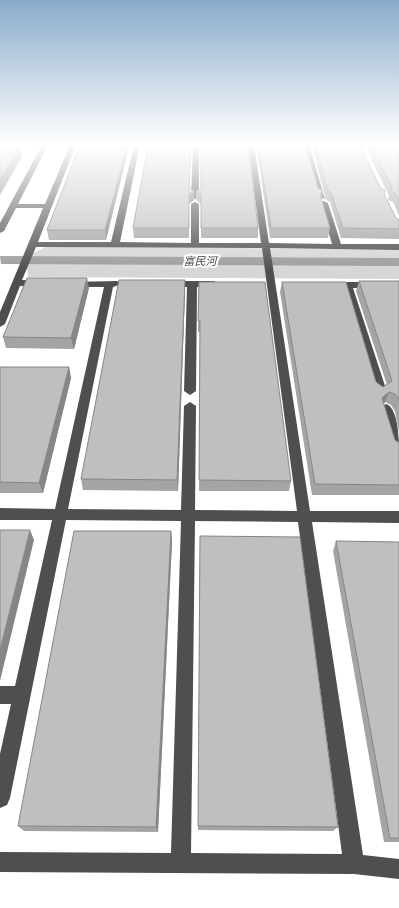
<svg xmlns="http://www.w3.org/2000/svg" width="399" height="908" font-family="'Public Sans','Noto Sans SC',sans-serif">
<rect width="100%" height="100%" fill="#fff"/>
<path fill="#d6d6d6" d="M46,247L399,249V279L28,277L27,267L33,253Z"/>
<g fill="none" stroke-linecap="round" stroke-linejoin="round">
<path fill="#9d9d9d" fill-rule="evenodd" d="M0,256L399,258V266L1,264Z"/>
<g fill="#4f4f4f" fill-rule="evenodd">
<path d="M42,145H48L18,204H45L70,145H76L38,242H111L134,145H140L120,242L191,243V204L195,202L199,204V243H261L248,145H254L269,243L332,244L320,203L324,201L328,203L341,244H399V250L270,248L310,511H399V523L312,522L363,855L399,859V879L354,874L0,872V852L171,853L181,521L66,520L10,798L7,805L0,808V754L11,704H0V686H15L52,520H0V508L55,509L104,287H72L69,286V282L117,281L122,284L113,287L68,509L181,510L184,406L190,402L196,406L195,510L297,511L262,248L36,247L22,280L42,281L47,284L42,287L20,286L5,324L0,327V312L43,208H16L4,231L0,233V223ZM195,521L298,522L342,854L191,853Z"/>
<path d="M193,145H199V197L195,199L191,197Z"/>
<path d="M303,145H309L325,199L318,197Z"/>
<path d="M169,281H214L219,284L214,287H197L196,391L190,395L184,391L187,287L166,286V282Z"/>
<path d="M332,282H399V288H353L387,392L385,395L381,396L375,392L344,288L329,287V283Z"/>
<path d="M386,404C399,408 399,443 399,455L393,450L380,408Z"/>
</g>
</g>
<g fill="#a4a4a4">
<path d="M80,145H129V147L106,240H49L47,230Z"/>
<path d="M257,145H305L330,228L328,238H270L257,151Z"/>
<path d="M314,145H360L396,218L399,220V239L341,238L330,202L326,200L313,151Z"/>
<path d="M369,145H399V215L393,202L388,200L389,196L368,152Z"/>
<path d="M194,191V200L189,204V238H134L133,228Z"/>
<path d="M196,191L258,228V238H201V204L196,200Z"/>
<path d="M359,281H399V433L395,411L391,405L385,402L384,404L395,440L399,443V495H312L280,292L282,282L376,382L383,387L387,385L356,291Z"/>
<path d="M199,282L291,481L289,491H199L200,332H198Z"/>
<path d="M89,288L74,349L6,348L3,337Z"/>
<path d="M185,290L178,491L83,490L81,479Z"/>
<path d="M0,367H69L71,378L43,493H0Z"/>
<path d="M171,531L172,541L158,832L24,831L18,826Z"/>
<path d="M200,536L338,827L333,831L198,830Z"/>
<path d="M336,541L399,542V842H384L333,551Z"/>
</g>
<g fill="#868686">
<path d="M127,145H129V147L106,240L105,230Z"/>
<path d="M191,145L189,194L194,191V200L189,204V238V187Z"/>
<path d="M20,147L22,157L0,195V179Z"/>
<path d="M323,191L322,200L320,194Z"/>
<path d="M87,278L89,288L74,349L71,338Z"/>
<path d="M185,280V290L178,491L177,480Z"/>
<path d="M69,367L71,378L43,493L39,483Z"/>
<path d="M389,392L385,402L378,409L382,398Z"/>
<path d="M30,530L34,540L0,681V650Z"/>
<path d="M171,531L172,541L158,832L156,827Z"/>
</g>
<g fill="#bfbfbf" stroke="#868686">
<path d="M80,145H127L105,230H47Z"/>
<path d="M148,145H191L189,187L194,191L189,194V228H133Z"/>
<path d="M201,145H248L258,228H201V194L196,191L201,188Z"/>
<path d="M258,145H305L318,188L323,191L320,194L330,228H271Z"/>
<path d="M315,145H360L380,188L385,190L384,194L396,218L399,220V229L343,228L331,193L328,191Z"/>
<path d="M370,145H399V200L395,193L391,191L392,187Z"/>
<path d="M0,146L20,147L0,179Z"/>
<path d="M27,278H87L71,338L3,337Z"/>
<path d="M119,280H185L177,480L81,479Z"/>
<path d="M359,281H399V400L395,394L389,392L382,398L395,440L399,443V485L315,484L282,282H346L376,382L383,387L392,381Z"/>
<path d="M199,282H265L291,481L199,480L200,321H198Z"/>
<path d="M0,367H69L39,483L0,482Z"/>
<path d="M0,530H30L0,650Z"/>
<path d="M74,531H171L156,827L18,826Z"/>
<path d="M200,536L300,537L338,827L198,826Z"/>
<path d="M336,541L399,542V838H390Z"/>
</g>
<linearGradient id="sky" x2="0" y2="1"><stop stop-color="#8aabca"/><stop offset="0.53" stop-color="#fff"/><stop offset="1" stop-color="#fff" stop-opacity="0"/></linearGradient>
<rect width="399" height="272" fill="url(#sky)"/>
<g text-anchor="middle" stroke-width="4.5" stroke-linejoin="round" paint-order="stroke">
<g font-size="11" font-style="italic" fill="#3e3e3e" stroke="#fff">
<text x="200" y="265">富民河</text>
</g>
</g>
</svg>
